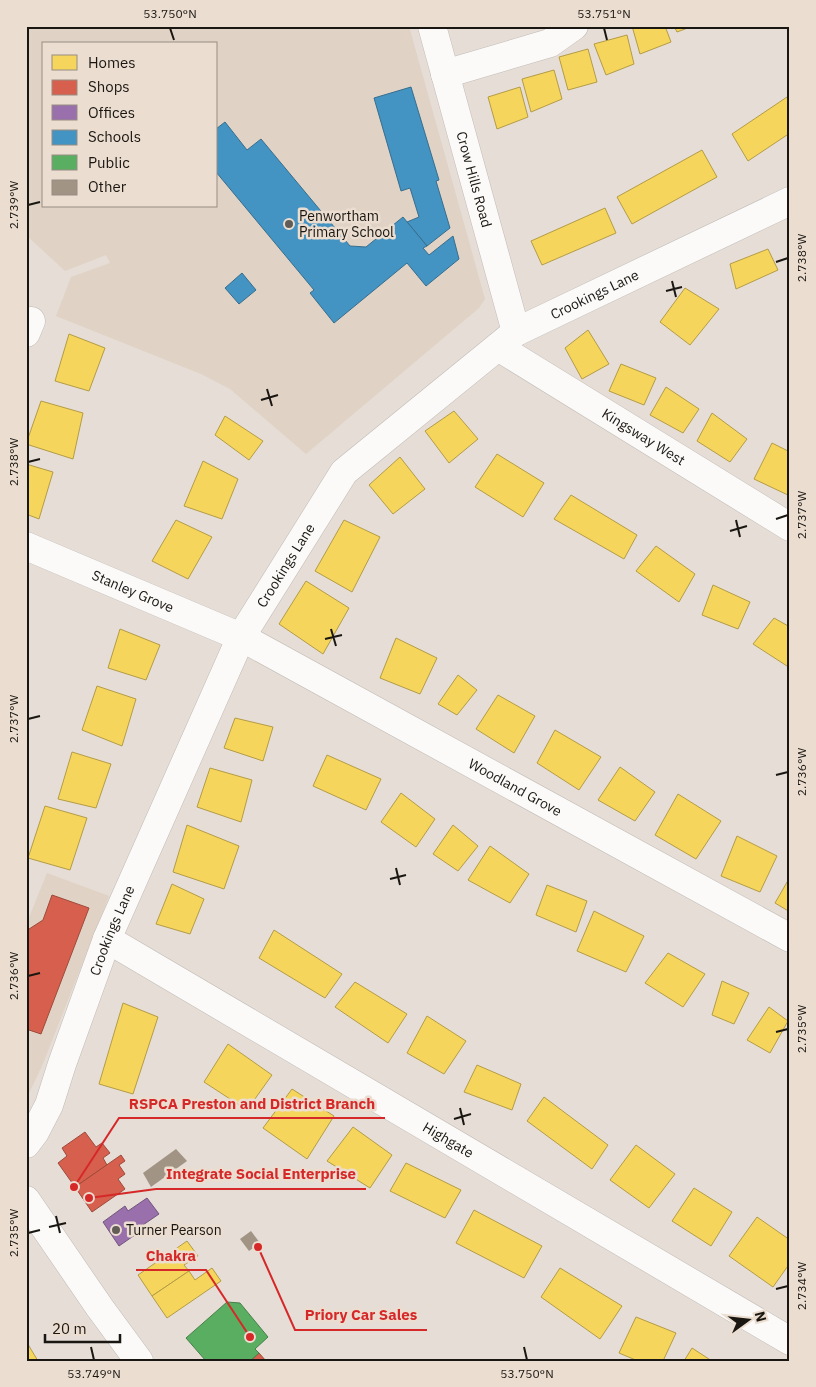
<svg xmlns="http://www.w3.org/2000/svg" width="816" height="1387" font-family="'IBM Plex Sans',sans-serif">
<rect width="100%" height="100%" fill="#e5ddd6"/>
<g fill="#e0d2c4" fill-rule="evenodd">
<path d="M26,26H409L485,299L479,308L306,454L230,389L201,374L56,316L71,277L110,263L106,255L65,271L26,235ZM44,44H216V206H44Z"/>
<path d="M47,873L109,896L42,1066L28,1095H26V925Z"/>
</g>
<g fill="#f6d55c" stroke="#b49c46">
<path d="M632,26H665L671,42L640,54Z"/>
<path d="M674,26H693L677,32Z"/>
<path d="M627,35L634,64L606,75L594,44Z"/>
<path d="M588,49L597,82L568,90L559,57Z"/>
<path d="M554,70L562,99L531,112L522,79Z"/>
<path d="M520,87L528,117L497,129L488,97Z"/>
<path d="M790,95V133L748,161L732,134Z"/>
<path d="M702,150L717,177L632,224L617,197Z"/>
<path d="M605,208L616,233L542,265L531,241Z"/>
<path d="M768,249L778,270L736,289L730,264Z"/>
<path d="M685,288L719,309L690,345L660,322Z"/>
<path d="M588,330L609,364L582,379L565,348Z"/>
<path d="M69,334L105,348L89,391L55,381Z"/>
<path d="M621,364L656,378L644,405L609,391Z"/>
<path d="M666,387L699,409L683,433L650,415Z"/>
<path d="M41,401L83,413L73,459L26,444Z"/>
<path d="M454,411L478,439L449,463L425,431Z"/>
<path d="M712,413L747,439L730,462L697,441Z"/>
<path d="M225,416L263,441L249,460L215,435Z"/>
<path d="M772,443L790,452V496L754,479Z"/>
<path d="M497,454L544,483L523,517L475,487Z"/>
<path d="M400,457L425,489L393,514L369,485Z"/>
<path d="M203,461L238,479L222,519L184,506Z"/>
<path d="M26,464L53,472L39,519L26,514Z"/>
<path d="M571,495L637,535L624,559L554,519Z"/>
<path d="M176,520L212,537L188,579L152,561Z"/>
<path d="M344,520L380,537L352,592L315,571Z"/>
<path d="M656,546L695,574L679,602L636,571Z"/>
<path d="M306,581L349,608L323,654L279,624Z"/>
<path d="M713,585L750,602L738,629L702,615Z"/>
<path d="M774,618L790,627V662L787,666L753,644Z"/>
<path d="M120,629L160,645L146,680L108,668Z"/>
<path d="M396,638L437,658L420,694L380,678Z"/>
<path d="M458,675L477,690L457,715L438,704Z"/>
<path d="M97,686L136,699L122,746L82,730Z"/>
<path d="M498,695L535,716L514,753L476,729Z"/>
<path d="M235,718L273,727L263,761L224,748Z"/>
<path d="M555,730L601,757L579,790L537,763Z"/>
<path d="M72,752L111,764L96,808L58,799Z"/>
<path d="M327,755L381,779L366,810L313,786Z"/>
<path d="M620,767L655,792L635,821L598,800Z"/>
<path d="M210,768L252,780L241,822L197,807Z"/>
<path d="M401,793L435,819L416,847L381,822Z"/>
<path d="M678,794L721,821L696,859L655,835Z"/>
<path d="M45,806L87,818L70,870L28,858Z"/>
<path d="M187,825L239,846L224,889L173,872Z"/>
<path d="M453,825L478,846L458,871L433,854Z"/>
<path d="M737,836L777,856L760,892L721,876Z"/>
<path d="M490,846L529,874L510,903L468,880Z"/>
<path d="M790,877V912L775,903Z"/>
<path d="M172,884L204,899L190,934L156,924Z"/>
<path d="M547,885L587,901L576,932L536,915Z"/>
<path d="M594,911L644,936L626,972L577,951Z"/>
<path d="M274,930L342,974L325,998L259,958Z"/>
<path d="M668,953L705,974L683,1007L645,983Z"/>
<path d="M722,981L749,993L734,1024L712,1015Z"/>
<path d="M355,982L407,1014L388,1043L335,1007Z"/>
<path d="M123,1003L158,1017L133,1094L99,1084Z"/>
<path d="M769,1007L788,1021L770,1053L747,1040Z"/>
<path d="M427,1016L466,1041L444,1074L407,1053Z"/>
<path d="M228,1044L272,1075L247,1110L204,1082Z"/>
<path d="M477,1065L521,1084L512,1110L464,1092Z"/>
<path d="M292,1089L334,1116L307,1159L263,1128Z"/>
<path d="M544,1097L608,1145L592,1169L527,1121Z"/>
<path d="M353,1127L392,1155L370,1188L327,1161Z"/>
<path d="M636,1145L675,1174L649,1208L610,1180Z"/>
<path d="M406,1163L461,1190L445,1218L390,1191Z"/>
<path d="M694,1188L732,1212L711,1246L672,1221Z"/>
<path d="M474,1210L542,1246L524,1278L456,1243Z"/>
<path d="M757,1217L790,1240V1263L773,1287L729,1256Z"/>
<path d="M187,1241L198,1256L184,1265L189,1271L152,1296L138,1275Z"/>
<path d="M212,1268L221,1281L167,1318L152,1296L189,1271L195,1280Z"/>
<path d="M560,1268L622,1306L600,1339L541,1297Z"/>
<path d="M636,1317L676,1333L663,1361H638L619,1353Z"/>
<path d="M26,1341L38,1361H26Z"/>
<path d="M692,1348L712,1361H684Z"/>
</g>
<g fill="#d6604d" stroke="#9e4a3b">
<path d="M52,895L89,908L41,1034L26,1029V931L43,920Z"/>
<path d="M85,1132L96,1147L102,1143L110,1153L103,1158L107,1165L75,1187L58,1163L67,1156L62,1148Z"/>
<path d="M121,1155L125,1161L119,1165L125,1174L118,1179L125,1189L92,1212L75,1187Z"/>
<path d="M259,1353L266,1361H250Z"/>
</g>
<path fill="#9970ab" stroke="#73557d" d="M147,1198L159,1214L140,1227L142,1230L119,1246L103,1222L125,1206L128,1211Z"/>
<g fill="#4393c3" stroke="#376e8e">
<path d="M411,87L439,180L436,181L450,228L427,246L407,222L419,217L410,188L401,191L374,98Z"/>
<path d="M225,122L247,150L261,139L350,246L366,247L403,217L427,246L423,248L429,255L453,236L459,259L426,286L407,263L334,323L310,293L314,290L216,172V129Z"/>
<path d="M242,273L256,290L239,304L225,288Z"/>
</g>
<path fill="#5aae61" stroke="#478049" d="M227,1302L240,1303L268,1337L255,1349L259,1353L250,1361H206L186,1338Z"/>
<g fill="#a29485">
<path d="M176,1149L187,1161L151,1187L143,1173Z"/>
<path d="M251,1231L260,1243L249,1251L240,1239Z"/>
</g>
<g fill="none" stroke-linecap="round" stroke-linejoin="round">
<defs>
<g id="minor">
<path id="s1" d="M432,26L516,332"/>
<path d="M445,74L550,43L574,26"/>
<path d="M26,333L31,321"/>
<path id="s2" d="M498,347L790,527"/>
<path id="s3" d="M26,546L241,637L790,938"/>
<path id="s4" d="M107,939L790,1341"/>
<path id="s5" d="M26,1144L35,1132L49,1105L62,1064L107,939L241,637L344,472L516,332L790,201"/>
</g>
<path id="tertiary" d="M26,1200L100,1308L139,1361"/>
</defs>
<use href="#minor" stroke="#c1bbb5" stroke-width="29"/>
<use href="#tertiary" stroke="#c1bbb5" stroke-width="29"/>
<use href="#minor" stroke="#fbfaf9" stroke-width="28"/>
<use href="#tertiary" stroke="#fbfaf9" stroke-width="28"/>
</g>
<path fill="none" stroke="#1a1611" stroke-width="2" d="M170,28L174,40M604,28L607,40M28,205L40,202M776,262L788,258M672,281L676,297M666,291L682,287M267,389L272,406M261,400L278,395M28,462L40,459M776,519L788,515M736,520L740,537M730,531L747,526M331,629L336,646M325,639L342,635M28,719L40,716M776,775L788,772M396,868L400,885M390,879L406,875M28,976L40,973M776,1032L788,1029M460,1108L464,1125M454,1119L471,1114M56,1216L60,1233M49,1227L66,1223M28,1233L40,1230M776,1289L788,1286M91,1347L94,1360M524,1347L527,1360"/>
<g fill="#615c56" stroke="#ebddd0" stroke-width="2">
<circle cx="289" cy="224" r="5"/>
<circle cx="116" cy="1230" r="5"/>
</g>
<g text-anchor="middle" stroke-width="5" stroke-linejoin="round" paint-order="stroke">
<g font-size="14" fill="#1a1611" stroke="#ebddd0">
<text dy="5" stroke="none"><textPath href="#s1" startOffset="159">Crow Hills Road</textPath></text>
<text dy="5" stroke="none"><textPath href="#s5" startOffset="1055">Crookings Lane</textPath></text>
<text dy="5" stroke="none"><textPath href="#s2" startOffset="171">Kingsway West</textPath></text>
<text dy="5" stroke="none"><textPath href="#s5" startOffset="636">Crookings Lane</textPath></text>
<text dy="5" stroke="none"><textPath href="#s3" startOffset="116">Stanley Grove</textPath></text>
<text dy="5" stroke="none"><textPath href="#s3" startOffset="546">Woodland Grove</textPath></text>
<text dy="5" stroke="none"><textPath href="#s5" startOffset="231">Crookings Lane</textPath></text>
<text dy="5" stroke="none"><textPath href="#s4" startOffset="396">Highgate</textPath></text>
</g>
<g font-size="14" fill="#1a1611" stroke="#ebddd0" text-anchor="start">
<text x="299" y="221">Penwortham<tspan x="299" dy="16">Primary School</tspan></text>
<text x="126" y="1235">Turner Pearson</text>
</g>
</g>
<path fill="none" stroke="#d62828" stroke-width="2" d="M74 1187L119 1118H385M89 1198L156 1189H366M250 1337L206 1270H136M258 1247L295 1330H427"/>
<g fill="#d62828" stroke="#ebddd0" stroke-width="2">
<circle cx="74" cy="1187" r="5"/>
<circle cx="89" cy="1198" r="5"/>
<circle cx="250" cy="1337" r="5"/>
<circle cx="258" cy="1247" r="5"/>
</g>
<g font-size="15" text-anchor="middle" font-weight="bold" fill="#d62828" stroke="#ebddd0" stroke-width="5" stroke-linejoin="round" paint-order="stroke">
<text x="252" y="1109">RSPCA Preston and District Branch</text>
<text x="261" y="1179">Integrate Social Enterprise</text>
<text x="171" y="1261">Chakra</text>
<text x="361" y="1320">Priory Car Sales</text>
</g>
<rect width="816" height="1387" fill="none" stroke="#ebddd0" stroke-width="55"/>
<rect x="42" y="42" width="175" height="165" fill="#ebddd0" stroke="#978d84"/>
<rect x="52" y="55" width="25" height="15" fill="#f6d55c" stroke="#978d84"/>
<text x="88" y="68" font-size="15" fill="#1a1611">Homes</text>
<rect x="52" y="80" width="25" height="15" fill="#d6604d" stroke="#978d84"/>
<text x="88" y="92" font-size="15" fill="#1a1611">Shops</text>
<rect x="52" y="105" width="25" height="15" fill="#9970ab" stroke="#978d84"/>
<text x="88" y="118" font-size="15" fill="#1a1611">Offices</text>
<rect x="52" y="130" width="25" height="15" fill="#4393c3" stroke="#978d84"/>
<text x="88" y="142" font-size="15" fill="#1a1611">Schools</text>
<rect x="52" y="155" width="25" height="15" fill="#5aae61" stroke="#978d84"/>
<text x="88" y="168" font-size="15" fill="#1a1611">Public</text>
<rect x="52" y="180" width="25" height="15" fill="#a29485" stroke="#978d84"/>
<text x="88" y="192" font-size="15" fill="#1a1611">Other</text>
<g transform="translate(748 1320) rotate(75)" stroke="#ebddd0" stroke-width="4" paint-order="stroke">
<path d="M0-4L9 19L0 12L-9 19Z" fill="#1a1611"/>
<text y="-8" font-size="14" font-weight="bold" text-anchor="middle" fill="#1a1611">N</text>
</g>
<path d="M45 1334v8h75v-8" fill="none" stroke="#1a1611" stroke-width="2.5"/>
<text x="52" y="1334" font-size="15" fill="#1a1611" stroke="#ebddd0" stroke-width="4" paint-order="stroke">20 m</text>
<rect x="28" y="28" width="760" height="1332" fill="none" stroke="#1a1611" stroke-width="2"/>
<g font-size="12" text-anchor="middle" fill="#1a1611">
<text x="170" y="18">53.750°N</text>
<text x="604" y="18">53.751°N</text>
<text transform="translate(14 205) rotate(-90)" y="4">2.739°W</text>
<text transform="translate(802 258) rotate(-90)" y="4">2.738°W</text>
<text transform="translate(14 462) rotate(-90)" y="4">2.738°W</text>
<text transform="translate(802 515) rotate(-90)" y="4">2.737°W</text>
<text transform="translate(14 719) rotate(-90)" y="4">2.737°W</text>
<text transform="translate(802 772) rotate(-90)" y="4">2.736°W</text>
<text transform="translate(14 976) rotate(-90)" y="4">2.736°W</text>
<text transform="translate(802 1029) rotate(-90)" y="4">2.735°W</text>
<text transform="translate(14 1233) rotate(-90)" y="4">2.735°W</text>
<text transform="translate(802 1286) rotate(-90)" y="4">2.734°W</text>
<text x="94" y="1378">53.749°N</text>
<text x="527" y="1378">53.750°N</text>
</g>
</svg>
